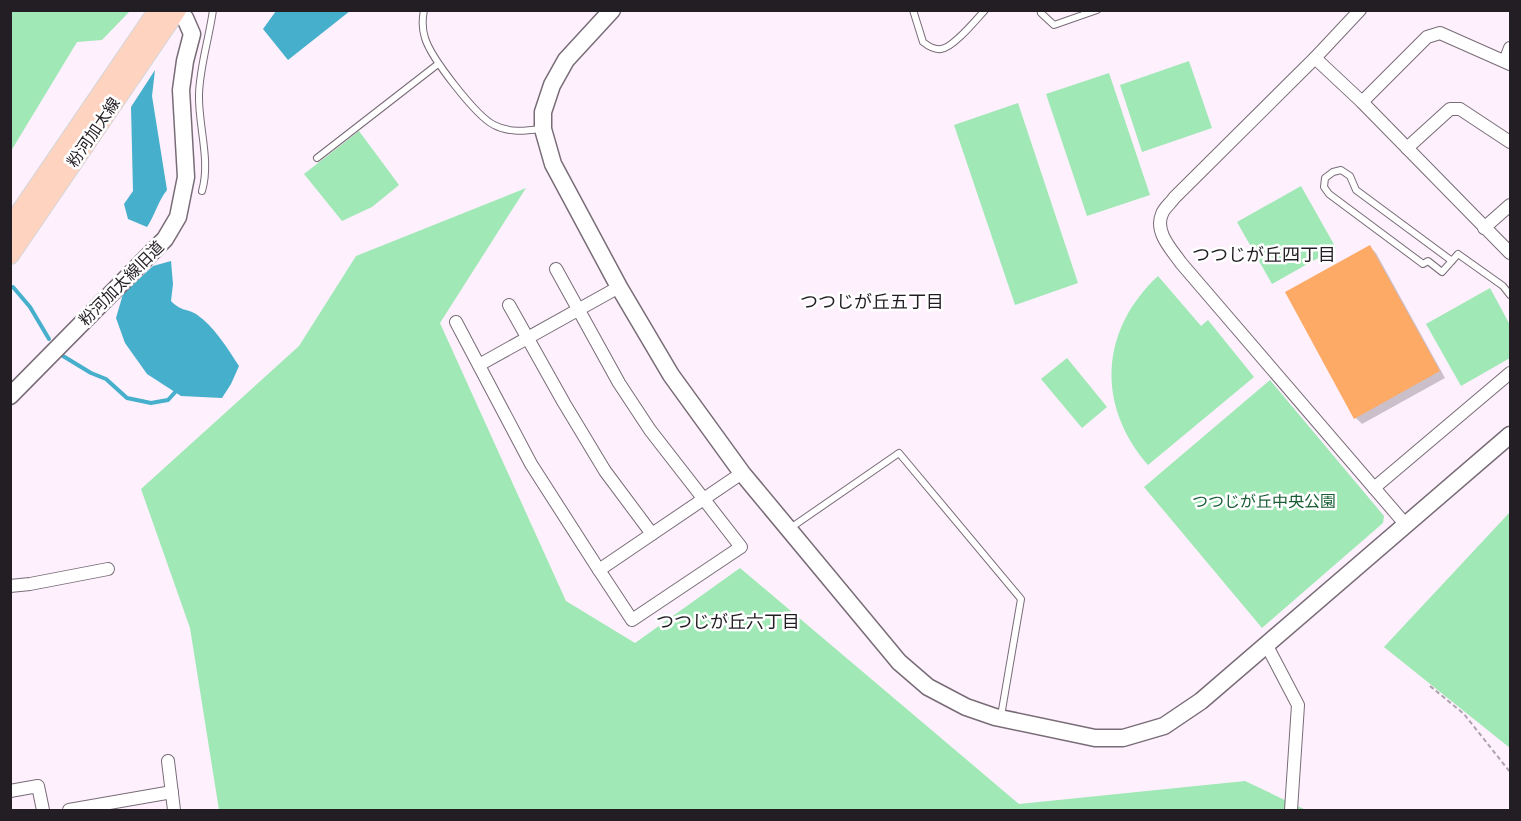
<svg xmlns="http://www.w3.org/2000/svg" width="1521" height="821" font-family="Roboto,'Noto Sans JP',sans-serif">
<rect width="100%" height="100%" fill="#fef0fd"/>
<g fill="#a0e8b5">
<path d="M11,10L130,11L102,40L77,42L11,151Z"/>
<path d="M1189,61L1212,128L1142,152L1120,85Z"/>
<path d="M1109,73L1150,195L1087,216L1046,94Z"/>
<path d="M1018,103L1078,283L1015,305L954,125Z"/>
<path d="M359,131L399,185L372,207L342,221L304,174Z"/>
<path d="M1301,186L1336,248L1272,284L1237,222Z"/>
<path d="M526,188L440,323L566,601L635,643L740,568L1019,804L1245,781L1306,810H219L190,628L141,489L299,346L356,256Z"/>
<path d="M1158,276L1201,326L1208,320L1254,377L1148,465C1096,405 1100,330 1158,276Z"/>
<path d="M1490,288L1510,325V358L1461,386L1426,324Z"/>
<path d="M1067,358L1107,407L1082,428L1041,379Z"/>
<path d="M1270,380L1384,516L1383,523L1262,628L1144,487Z"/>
<path d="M1510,512V748L1384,647Z"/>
</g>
<g fill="#46afcb">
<path d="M276,11V10L350,11L288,60L263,29Z"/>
<path d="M155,70L152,96L167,190C158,201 155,215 147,227L128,219L124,204L133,191L131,107Z"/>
<path d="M171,261L173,284L171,301C182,312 186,308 196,314C214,326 228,349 239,366L231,384L222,398L181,396L147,374L125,343L116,318L123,294L153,266Z"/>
</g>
<path fill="#0003" d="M1370,247L1376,253L1445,378L1362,424L1356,418Z"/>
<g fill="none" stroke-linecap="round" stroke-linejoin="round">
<g stroke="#46afcb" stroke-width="4">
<path d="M13,287L30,307L49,339"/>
<path d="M63,356L91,373L106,379L127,398L151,403L168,400L178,389"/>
</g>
</g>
<path fill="#fdaa66" d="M1370,245L1440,371L1354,419L1285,292Z"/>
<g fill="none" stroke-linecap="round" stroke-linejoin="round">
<defs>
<g id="lane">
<path d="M424,10C422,20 422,29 425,38C431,58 476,116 494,125C509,133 525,131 541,129"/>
<path d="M913,10L923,42C928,46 934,50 941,49C953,48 976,20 985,10"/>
<path d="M1041,13L1054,25L1097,10"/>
<path d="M317,158L438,64"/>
<path d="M202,191C211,160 198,126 199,94C200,65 209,39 213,10"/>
<path d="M1452,261L1356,190L1350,176L1341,170L1333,172L1325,178L1324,187L1329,194L1423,264L1428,261L1442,272L1458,254L1503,286L1510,295"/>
<path d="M789,529L899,453L1021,599L1001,716"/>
</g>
<g id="street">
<path d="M1360,10L1315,58L1174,198C1171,203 1164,208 1162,214C1154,232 1172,250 1181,263L1406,525"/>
<path d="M1315,58L1362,102L1510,253"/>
<path d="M1505,61L1510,48"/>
<path d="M1362,102L1427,37L1440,33L1510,64"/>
<path d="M1407,148L1450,109H1460L1510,142"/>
<path d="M1484,228L1510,205"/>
<path d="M556,269L619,383L650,430L741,547L632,620L599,570L652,534"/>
<path d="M509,305L564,403L605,471L652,534L742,473"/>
<path d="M456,322L531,464L599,570"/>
<path d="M479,365L619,287"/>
<path d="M1374,488L1510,373"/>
<path d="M10,586L30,584L108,569"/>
<path d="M1266,644L1298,705L1291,810"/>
<path d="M168,761L174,810"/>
<path d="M10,791L38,786L43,810"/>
<path d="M69,810L172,792"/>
</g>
<g id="secondary">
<path d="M612,10L566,60L552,85L543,112V129L553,164L619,287L671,375L742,473L899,662L928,687L966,707L995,717L1095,738H1123L1164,726L1201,701L1510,435"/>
<path d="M10,396L165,239L178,217L186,177L181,90L185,61L192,34L185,18L177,12"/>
</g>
<g id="primary">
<path d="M10,227L158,10"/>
<path d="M10,255L177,10"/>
</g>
</defs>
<use href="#lane" stroke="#786c77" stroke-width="8"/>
<use href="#street" stroke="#786c77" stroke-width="14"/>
<use href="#secondary" stroke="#786c77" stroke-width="19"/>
<use href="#primary" stroke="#d7d6d7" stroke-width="20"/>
<path stroke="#ada3ad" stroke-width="2" stroke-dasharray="4.5 3" stroke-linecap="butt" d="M1430,686L1464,714L1510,772"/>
<use href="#lane" stroke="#fff" stroke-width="6"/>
<use href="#street" stroke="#fff" stroke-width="12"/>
<use href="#secondary" stroke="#fff" stroke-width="16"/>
<use href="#primary" stroke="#fed3c0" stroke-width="18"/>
</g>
<g text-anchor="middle" stroke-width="5" stroke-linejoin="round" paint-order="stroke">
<g font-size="16" fill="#231e23" stroke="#fff">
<text transform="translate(93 132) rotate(-56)" y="6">粉河加太線</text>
<text transform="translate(121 283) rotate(-45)" y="6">粉河加太線旧道</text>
</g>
<g font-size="16" fill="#185d34" stroke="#fff">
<text x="1264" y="507">つつじが丘中央公園</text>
</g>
<g font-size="18" fill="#231e23" stroke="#fff">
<text x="1264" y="261">つつじが丘四丁目</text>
<text x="872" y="308">つつじが丘五丁目</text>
<text x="728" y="628">つつじが丘六丁目</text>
</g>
</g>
<rect width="1521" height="821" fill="none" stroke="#231e23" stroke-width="24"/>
</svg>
